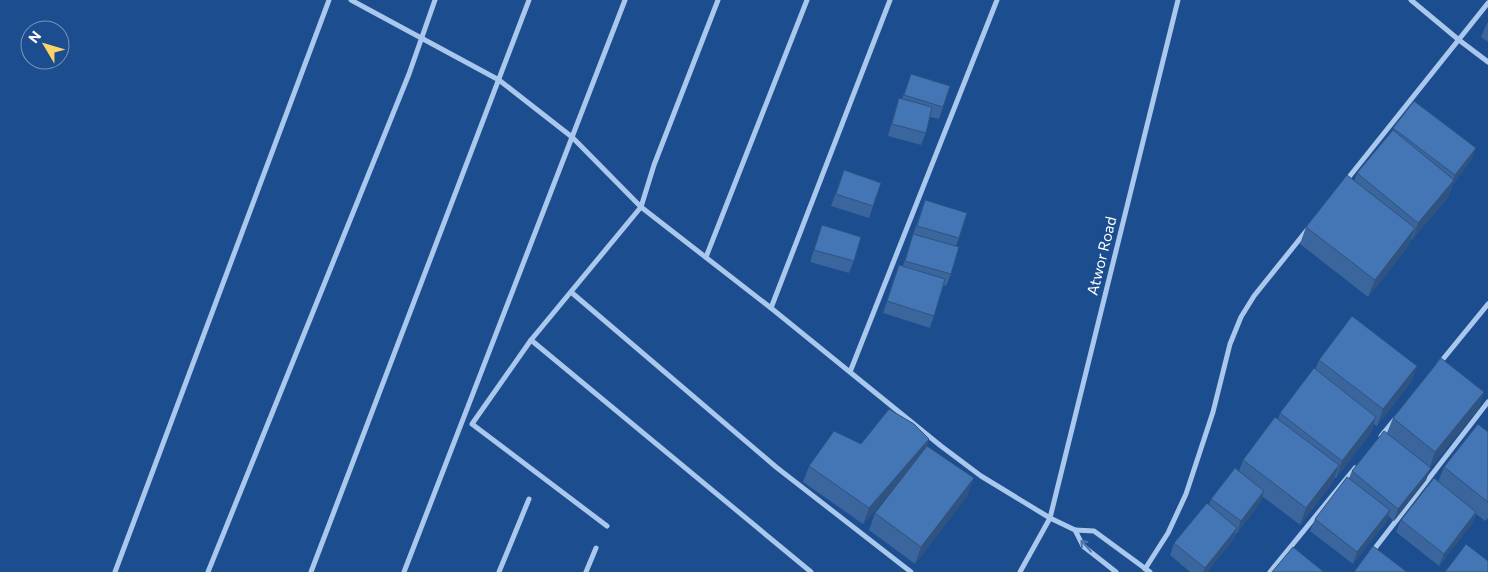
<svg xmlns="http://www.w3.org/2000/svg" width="1488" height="572" font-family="Commissioner,sans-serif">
<rect width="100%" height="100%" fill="#1c4d8e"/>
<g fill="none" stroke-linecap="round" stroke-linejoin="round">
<g stroke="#aac8ed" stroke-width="5">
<path d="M351,0L499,80L572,137L641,207L771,308L941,446L981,476L1050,518L1075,530"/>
<path d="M1411,0L1459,40L1488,62"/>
<path d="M1345,182L1488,3"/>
<path d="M706,257L807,0"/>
<path d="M571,292L776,467L911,572"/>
<path d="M771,308L890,0"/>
<path d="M531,340L811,572"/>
<path d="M1439,364L1488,304"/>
<path d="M850,372L997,0"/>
<path d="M1381,436L1395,419"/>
<path d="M607,526L472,424L531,340L641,207L654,165L718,0"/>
<path d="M1372,552L1488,402"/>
<path d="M1145,569L1168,533L1186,494L1213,412L1230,344L1241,317L1254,296L1307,230"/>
<path d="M115,572L329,0"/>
<path d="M208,572L409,74L435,0"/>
<path d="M311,572L529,0"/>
<path d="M404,572L625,0"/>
<path d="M499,572L529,499"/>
<path d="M586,572L596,548"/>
<path d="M1020,572L1050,518L1178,0"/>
<path d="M1116,572L1083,546L1075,530L1094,531L1150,572"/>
<path d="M1270,572L1355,468"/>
</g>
</g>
<g fill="#3a659d">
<path d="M1488,22V42L1481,37L1486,25Z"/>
<path d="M911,74L943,107L939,119L930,117L926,133L921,145L888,136L895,110L899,98L902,99Z"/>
<path d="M1393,128L1476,148L1471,160L1452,186L1448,197L1412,240L1411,239L1409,245L1368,297L1300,244L1306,227L1354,181L1357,173L1393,130Z"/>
<path d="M844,170L881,183L869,218L831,206Z"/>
<path d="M925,200L959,238L956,246L951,274L946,286L944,285L930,328L883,313L899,265L903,266L909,246Z"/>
<path d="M822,225L854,261L849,273L810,262Z"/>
<path d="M1319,360L1417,366L1411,382L1377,426L1374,424L1370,434L1336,478L1335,477L1333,482L1300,525L1262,496L1260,503L1237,533H1236L1233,540L1207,572H1190L1170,555L1174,543L1209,505L1211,499L1239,471L1243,460L1278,419L1280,413L1315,370Z"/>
<path d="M1484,392L1478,409L1430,468L1426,480L1394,521L1388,516L1386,522L1353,564L1310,531L1315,519L1349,478L1352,471L1387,433L1393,418Z"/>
<path d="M1488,432V518L1485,521L1476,514L1472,524L1439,566L1396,532L1401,520L1438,482L1444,467Z"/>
<path d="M929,439L926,448L968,495L915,564L869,530L875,513L895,487L863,524L803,482L809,466Z"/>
</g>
<g fill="#30537f">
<path d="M1476,148L1471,160L1452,186L1448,197L1412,240L1418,223L1453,181L1455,175Z"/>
<path d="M1415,228L1409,245L1368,297L1375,280Z"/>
<path d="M1417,366L1411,382L1377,426L1383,409Z"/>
<path d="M1484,392L1478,409L1429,469L1435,452Z"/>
<path d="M1376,417L1370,434L1336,478L1342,461Z"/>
<path d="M929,439L922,456L863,524L869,508Z"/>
<path d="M1339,465L1333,482L1300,525L1306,508Z"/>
<path d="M1431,468L1426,480L1394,521L1398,509Z"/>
<path d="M974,478L968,495L915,564L921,547Z"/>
<path d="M1264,491L1260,503L1237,533L1241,521Z"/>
<path d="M1390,510L1386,522L1353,564L1357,552Z"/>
<path d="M1476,512L1472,524L1439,566L1444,554Z"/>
<path d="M1237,528L1233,540L1207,572H1203L1205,568Z"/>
</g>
<g fill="#4476b6" stroke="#30537f">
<path d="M911,74L950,86L943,107L904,95Z"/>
<path d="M899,98L932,107L926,133L892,124Z"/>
<path d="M1414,101L1476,148L1455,175L1393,128Z"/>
<path d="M1393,130L1454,180L1418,223L1357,173Z"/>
<path d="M844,170L881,183L873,206L836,194Z"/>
<path d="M1347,175L1415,228L1375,280L1306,227Z"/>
<path d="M925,200L967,213L959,238L917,226Z"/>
<path d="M822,225L861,237L854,261L814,250Z"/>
<path d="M913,234L959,247L951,274L905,261Z"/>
<path d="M899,265L945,279L934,316L887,301Z"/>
<path d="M1352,316L1417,366L1383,409L1319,360Z"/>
<path d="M1441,358L1484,392L1435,452L1393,418Z"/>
<path d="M1314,368L1376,417L1342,461L1280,413Z"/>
<path d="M889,409L914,424L929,439L869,508L809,466L834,431L861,444Z"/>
<path d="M1275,417L1339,465L1306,508L1243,460Z"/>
<path d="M1478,424L1488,432V502L1444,467Z"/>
<path d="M1384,431L1431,468L1398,509L1352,471Z"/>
<path d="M927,446L974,478L921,547L875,513Z"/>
<path d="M1235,468L1264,491L1241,521L1211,499Z"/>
<path d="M1347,477L1390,510L1357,552L1315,519Z"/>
<path d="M1434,478L1476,512L1444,554L1401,520Z"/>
<path d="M1207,503L1237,528L1205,568L1174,543Z"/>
<path d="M1466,544L1488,561V572H1445Z"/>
<path d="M1373,546L1407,572H1354Z"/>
<path d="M1293,547L1324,572H1272Z"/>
</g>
<defs><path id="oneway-shaft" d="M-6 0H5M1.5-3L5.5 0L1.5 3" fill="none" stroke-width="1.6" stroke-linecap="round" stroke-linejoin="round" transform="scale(1.25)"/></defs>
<use stroke="#4e78af" href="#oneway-shaft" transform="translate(1086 546) rotate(-132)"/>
<g text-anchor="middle" stroke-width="4.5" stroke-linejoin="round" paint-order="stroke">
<g font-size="15" fill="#fff" stroke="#1c4d8e">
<text transform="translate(1102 256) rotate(-76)" y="5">Atwor Road</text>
</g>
</g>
<g transform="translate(45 45) rotate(308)"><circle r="24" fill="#1c4d8e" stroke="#7794bb"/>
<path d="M0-4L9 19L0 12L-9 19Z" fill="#fdd468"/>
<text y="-8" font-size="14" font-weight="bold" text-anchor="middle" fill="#ffffff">N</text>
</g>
</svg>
